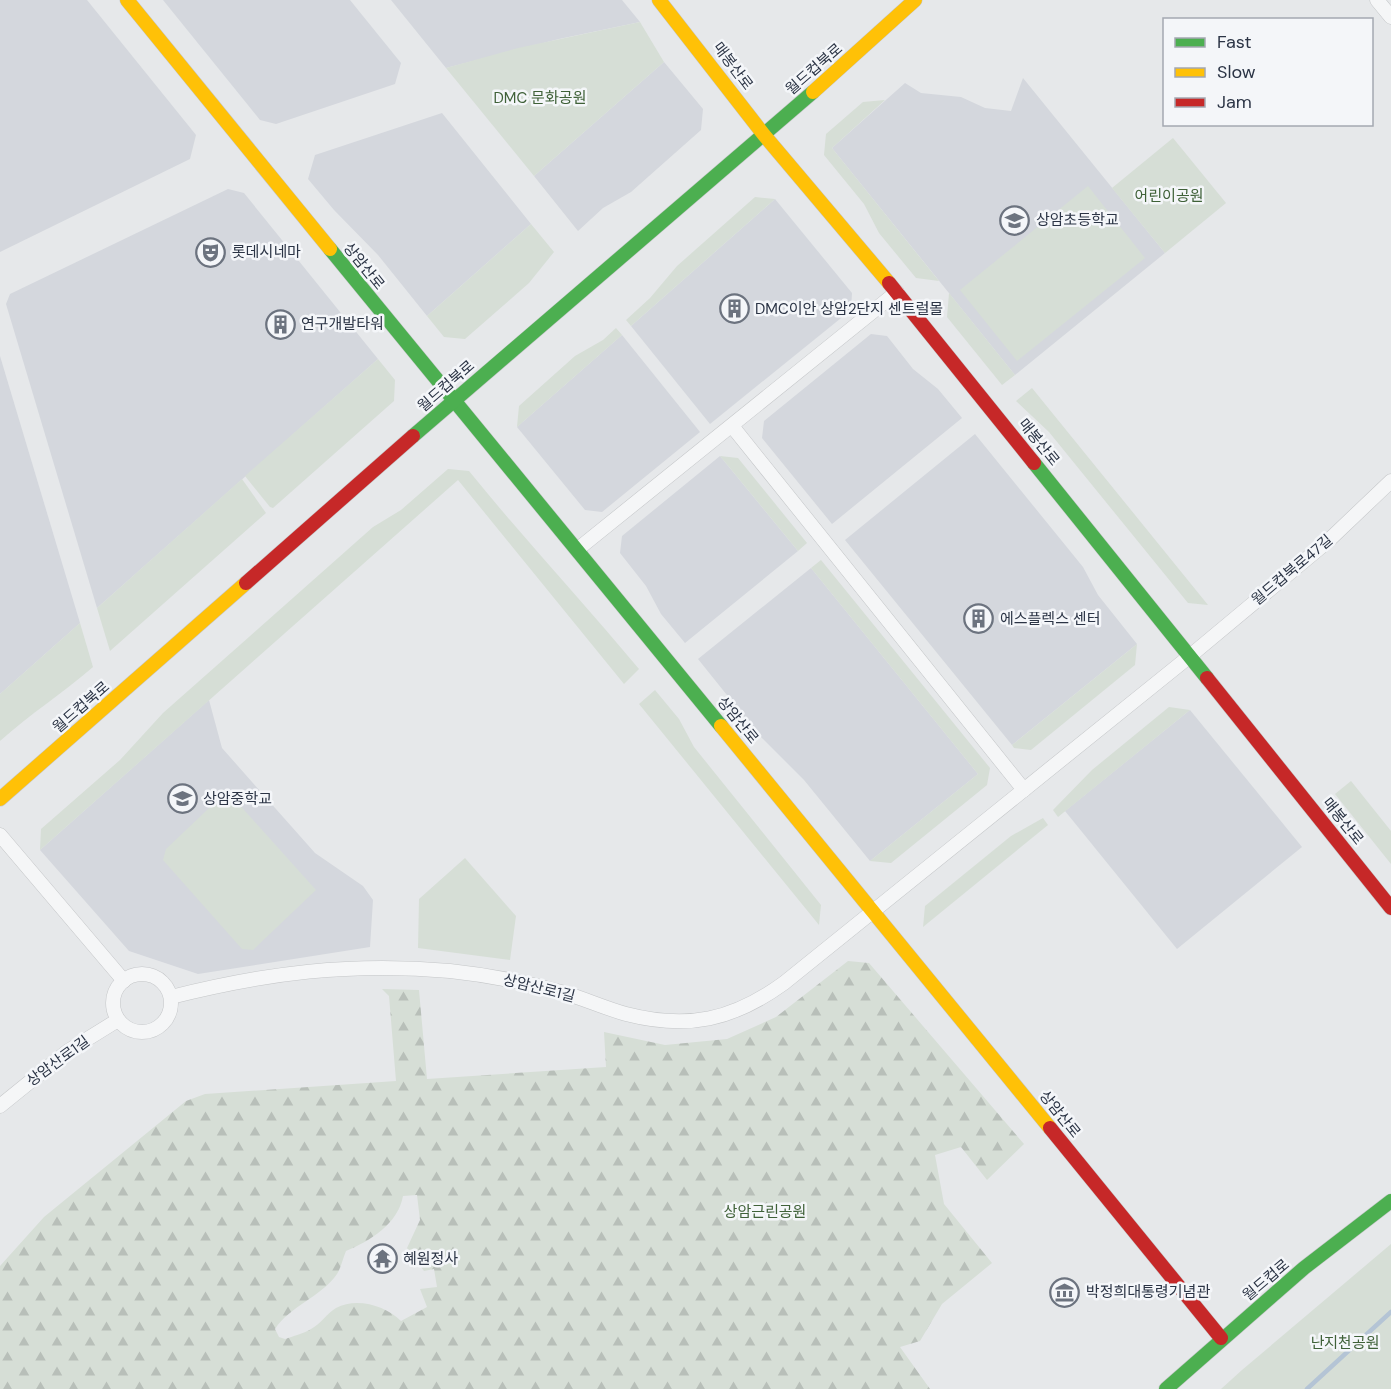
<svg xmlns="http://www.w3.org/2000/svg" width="1391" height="1389" font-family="'DM Sans','Noto Sans KR',sans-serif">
<defs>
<pattern id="forest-firs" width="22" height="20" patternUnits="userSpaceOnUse" patternTransform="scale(1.5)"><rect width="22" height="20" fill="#d6ded6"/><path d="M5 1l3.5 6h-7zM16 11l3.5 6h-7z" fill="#b8bfb9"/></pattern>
</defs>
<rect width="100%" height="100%" fill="#e6e8ea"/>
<g fill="#d4d7dd">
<path d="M0,0H87L196,135L190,159L0,252Z"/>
<path d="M163,0H350L401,63L395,84L276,124L260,120Z"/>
<path d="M391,0H622L640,22L559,39L446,68Z"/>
<path d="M664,62L703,109L701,130L631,192L603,208L578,231L534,176Z"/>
<path d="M1023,78L1165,253L1015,375L832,148L905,83L921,93L961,97L985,108L1011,111Z"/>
<path d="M442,113L531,224L427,316L378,255L334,210L308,179L315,155Z"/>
<path d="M228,189L244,193L378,359L97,608L6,304L10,294Z"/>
<path d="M775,199L852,293L851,310L710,424L631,326Z"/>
<path d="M871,334L887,336L913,369L938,389L962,418L832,524L762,438L764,421Z"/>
<path d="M622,335L700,432L602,512L585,510L517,427Z"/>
<path d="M0,356L80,623L0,694Z"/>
<path d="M975,434L1083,567L1098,595L1137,644L1012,745L845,540Z"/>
<path d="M720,456L798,551L685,643L661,614L646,586L620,553L622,536Z"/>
<path d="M811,568L978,774L870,861L804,780L759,735L698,659Z"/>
<path d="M209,700L222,748L315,853L363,886L373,900L370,947L198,974L129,951L40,850Z"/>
<path d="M1190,710L1302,847L1177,949L1065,811Z"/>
</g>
<g fill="#d6ded6">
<path d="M640,22L664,62L534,176L446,68L518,48Z"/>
<path d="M885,100L832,148L939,281L916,278L879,233L864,204L824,155L826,134L863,102Z"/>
<path d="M1173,138L1226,203L1165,253L1112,188Z"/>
<path d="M1088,186L1145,258L1017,361L960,290Z"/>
<path d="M755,197L775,199L631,326L626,320L650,298L677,266Z"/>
<path d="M531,224L554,252L529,283L465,339L444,337L427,316Z"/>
<path d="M949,293L1015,375L1002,385L947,317Z"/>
<path d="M616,328L622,335L517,427L519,406L575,356L603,340Z"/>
<path d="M378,359L395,380L394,401L273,508L270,507L245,476Z"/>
<path d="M1032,388L1208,605L1188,603L1049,432L1016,401Z"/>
<path d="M720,456L738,458L807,543L798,551Z"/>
<path d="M448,469L469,471C524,539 583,602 639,669L624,684L458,480L40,850L41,829L120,760L163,713L373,527L401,510Z"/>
<path d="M242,479L266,513L110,651L97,608Z"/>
<path d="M821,560L990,768L987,785L891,863L870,861L978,774L811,568Z"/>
<path d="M80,623L93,667C63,693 30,714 0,741V694Z"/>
<path d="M1137,644L1135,665L1031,750L1014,748L1012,745Z"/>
<path d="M655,690L679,719L694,747L821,905L819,925L639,704Z"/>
<path d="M1169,707L1190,710L1058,817L1053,810L1092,770Z"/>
<path d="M1351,781L1391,831V864L1335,794Z"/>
<path d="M227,791L316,890L253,950L242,949L163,860L166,849Z"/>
<path d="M1043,818L1048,825L923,927L925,906L1011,836Z"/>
<path d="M465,858L516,916L510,960L418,948L419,899Z"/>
<path d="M1391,1244V1389H1221L1242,1370Z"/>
</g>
<path fill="url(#forest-firs)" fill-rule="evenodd" d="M848,961L869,963L1024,1144L987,1180L961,1147L935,1155L944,1204L992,1263L942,1304L920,1341L900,1347L930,1389H0V1266L44,1217L186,1101L205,1094L396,1081L389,996L382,989L419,990L427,1079L606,1067L604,1032L665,1045L727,1039L776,1017ZM417,1195L420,1220L407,1248L424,1271L434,1269L437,1287L420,1289L427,1307L401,1321C386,1306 357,1297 336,1308C327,1313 321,1324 311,1329C303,1334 293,1336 285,1339L279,1337L275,1329C290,1306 321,1297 337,1274C341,1268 343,1258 346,1251C370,1241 398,1224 403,1196Z"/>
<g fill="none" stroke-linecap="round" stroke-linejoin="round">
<path stroke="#b4c4d5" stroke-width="4.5" d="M1307,1389L1391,1312"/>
<defs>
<g id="street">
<path d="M1377,0L1391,17"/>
<path d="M732,426L1024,790"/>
<path d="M578,549L897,292"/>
<path d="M0,835L124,981"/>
<circle cx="142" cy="1003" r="29"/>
<path d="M171,997C266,973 351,962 450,971C487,975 525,982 561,992C583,998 604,1008 626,1014C688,1030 733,1020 784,983L1190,656L1328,541L1391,481"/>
<path d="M0,1106L68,1051L118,1020"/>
</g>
<g id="fast">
<path d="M330,249L721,726"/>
<path d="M413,436L813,92"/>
<path d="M1034,463L1207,678"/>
<path d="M1166,1389L1304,1268L1391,1201"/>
</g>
<g id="slow">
<path d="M127,0L330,249"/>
<path d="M659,0L764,135L889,283"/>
<path d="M813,92L915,0"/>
<path d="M721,726L1050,1128"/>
<path d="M0,799L246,583"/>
</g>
<g id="jam">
<path d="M889,283L1034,463"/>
<path d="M246,583L413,436"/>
<path d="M1207,678L1391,908"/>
<path d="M1050,1128L1221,1338"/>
</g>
</defs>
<use href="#street" stroke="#c4c6c8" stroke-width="15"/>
<use href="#fast" stroke="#c4c6c8" stroke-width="15"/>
<use href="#slow" stroke="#c4c6c8" stroke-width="15"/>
<use href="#jam" stroke="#c4c6c8" stroke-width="15"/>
<use href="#street" stroke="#f5f6f7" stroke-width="14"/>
<use href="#fast" stroke="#4caf50" stroke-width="14"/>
<use href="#slow" stroke="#ffc107" stroke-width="14"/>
<use href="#jam" stroke="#c62828" stroke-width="14"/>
</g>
<defs>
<symbol id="school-ring" viewBox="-11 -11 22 22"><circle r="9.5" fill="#f4f6f9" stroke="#6c737f" stroke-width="1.5"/><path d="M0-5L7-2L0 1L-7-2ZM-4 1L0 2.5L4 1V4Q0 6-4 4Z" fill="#6c737f"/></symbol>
<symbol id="theatre-ring" viewBox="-11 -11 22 22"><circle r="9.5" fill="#f4f6f9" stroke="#6c737f" stroke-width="1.5"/><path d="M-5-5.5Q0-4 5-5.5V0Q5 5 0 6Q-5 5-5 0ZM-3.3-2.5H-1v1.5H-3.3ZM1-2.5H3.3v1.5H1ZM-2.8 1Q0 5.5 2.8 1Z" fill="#6c737f"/></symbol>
<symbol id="building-ring" viewBox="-11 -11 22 22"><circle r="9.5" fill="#f4f6f9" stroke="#6c737f" stroke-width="1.5"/><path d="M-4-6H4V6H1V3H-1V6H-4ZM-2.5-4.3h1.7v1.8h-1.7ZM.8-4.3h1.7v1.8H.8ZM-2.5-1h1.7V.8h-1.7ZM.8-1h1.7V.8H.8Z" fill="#6c737f"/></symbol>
<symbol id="temple-ring" viewBox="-11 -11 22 22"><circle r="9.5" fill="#f4f6f9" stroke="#6c737f" stroke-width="1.5"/><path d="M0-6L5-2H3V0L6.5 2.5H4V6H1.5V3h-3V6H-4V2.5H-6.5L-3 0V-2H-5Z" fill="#6c737f"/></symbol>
<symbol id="museum-ring" viewBox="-11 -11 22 22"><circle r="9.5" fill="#f4f6f9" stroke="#6c737f" stroke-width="1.5"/><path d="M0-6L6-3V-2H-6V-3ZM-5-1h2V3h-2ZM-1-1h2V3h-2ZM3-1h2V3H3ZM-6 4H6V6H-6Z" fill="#6c737f"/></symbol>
</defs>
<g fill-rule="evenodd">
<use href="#school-ring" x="998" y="204" width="33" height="33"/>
<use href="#theatre-ring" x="194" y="236" width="33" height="33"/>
<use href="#building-ring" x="718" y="292" width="33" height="33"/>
<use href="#building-ring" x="264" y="308" width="33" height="33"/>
<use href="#building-ring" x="962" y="602" width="33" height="33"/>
<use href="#school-ring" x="166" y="782" width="33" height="33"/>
<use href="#temple-ring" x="366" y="1242" width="33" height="33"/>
<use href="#museum-ring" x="1048" y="1276" width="33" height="33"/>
</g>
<g text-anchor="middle" stroke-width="5" stroke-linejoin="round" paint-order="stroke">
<g font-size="15" fill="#2b3445" stroke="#f4f6f9">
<text transform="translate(733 66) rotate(53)" y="5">매봉산로</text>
<text transform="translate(814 69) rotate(-41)" y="5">월드컵북로</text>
<text transform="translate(364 266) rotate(51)" y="5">상암산로</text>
<text transform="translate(446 386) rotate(-41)" y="5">월드컵북로</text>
<text transform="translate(1039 442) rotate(51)" y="5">매봉산로</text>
<text transform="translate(1292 570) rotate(-40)" y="5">월드컵북로47길</text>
<text transform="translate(81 707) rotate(-41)" y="5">월드컵북로</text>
<text transform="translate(738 720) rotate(51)" y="5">상암산로</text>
<text transform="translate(1343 821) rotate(51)" y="5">매봉산로</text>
<text transform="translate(539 988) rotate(14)" y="5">상암산로1길</text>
<text transform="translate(58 1061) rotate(-36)" y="5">상암산로1길</text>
<text transform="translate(1060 1114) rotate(51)" y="5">상암산로</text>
<text transform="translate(1266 1280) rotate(-40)" y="5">월드컵로</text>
</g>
<g font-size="15" fill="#3f6138" stroke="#f4f6f9">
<text x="540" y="103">DMC 문화공원</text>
<text x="1169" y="201">어린이공원</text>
<text x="765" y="1217">상암근린공원</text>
<text x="1345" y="1348">난지천공원</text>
</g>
<g font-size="15" fill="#2b3445" stroke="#f4f6f9" text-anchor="start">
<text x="1036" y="225">상암초등학교</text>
<text x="232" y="257">롯데시네마</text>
<text x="755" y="314">DMC이안 상암2단지 센트럴몰</text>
<text x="301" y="329">연구개발타워</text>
<text x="1000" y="624">에스플렉스 센터</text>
<text x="203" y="804">상암중학교</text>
<text x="403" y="1264">혜원정사</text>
<text x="1086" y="1297">박정희대통령기념관</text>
</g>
</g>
<rect x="1163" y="18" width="210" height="108" fill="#f4f6f9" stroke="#a4a8b1" stroke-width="1.5"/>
<rect x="1175" y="38" width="30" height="9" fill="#4caf50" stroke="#a4a8b1" stroke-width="1.5"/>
<text x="1217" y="48" font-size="18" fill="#2b3445">Fast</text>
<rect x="1175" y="68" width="30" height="9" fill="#ffc107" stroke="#a4a8b1" stroke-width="1.5"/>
<text x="1217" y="78" font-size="18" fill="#2b3445">Slow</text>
<rect x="1175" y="98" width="30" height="9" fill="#c62828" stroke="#a4a8b1" stroke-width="1.5"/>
<text x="1217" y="108" font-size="18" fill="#2b3445">Jam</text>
</svg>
